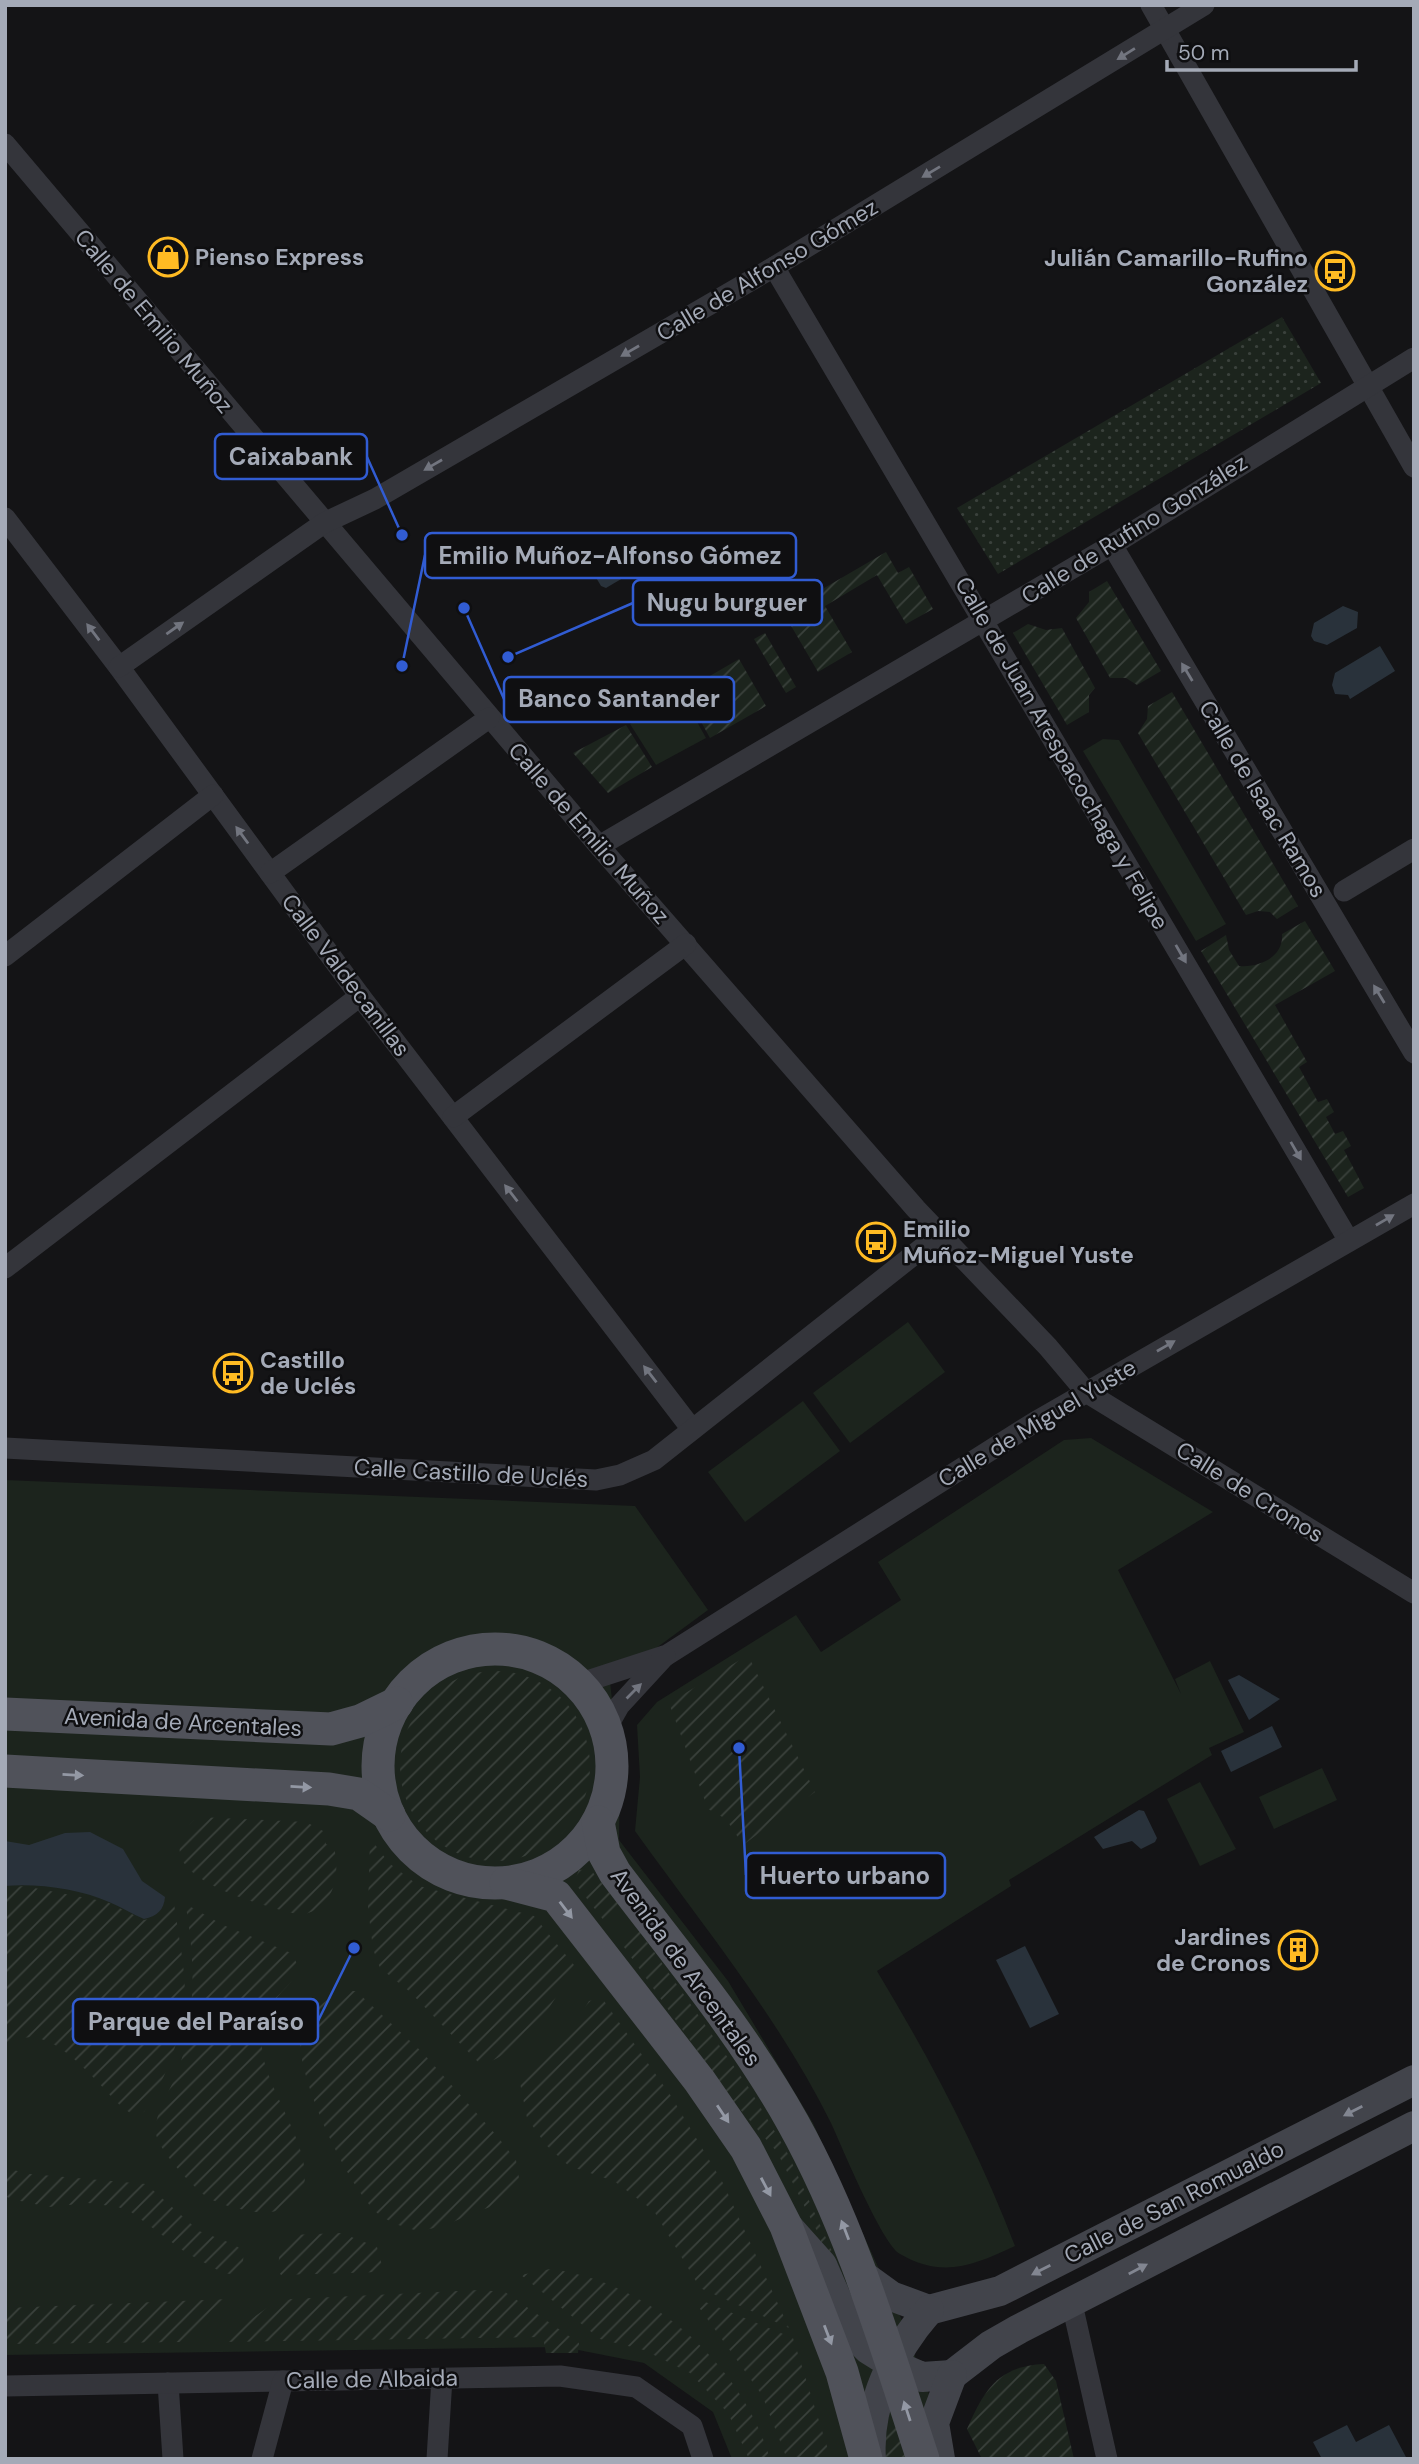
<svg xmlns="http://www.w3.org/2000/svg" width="1419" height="2464" font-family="'DM Sans',sans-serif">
<defs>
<pattern id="grass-dots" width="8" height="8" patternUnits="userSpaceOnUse" patternTransform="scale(1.75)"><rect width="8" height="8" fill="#1c241d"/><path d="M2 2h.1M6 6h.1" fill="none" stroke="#3a413c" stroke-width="1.8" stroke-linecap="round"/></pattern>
<pattern id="garden-furrows" width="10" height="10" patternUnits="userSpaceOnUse" patternTransform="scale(1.75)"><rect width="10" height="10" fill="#1c241d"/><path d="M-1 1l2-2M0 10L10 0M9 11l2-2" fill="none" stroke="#3a413c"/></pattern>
</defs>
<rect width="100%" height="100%" fill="#141416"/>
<path fill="url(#grass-dots)" d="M1282,317L1321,383L998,574L957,508Z"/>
<g fill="#1c241d">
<path d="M681,693L706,738L656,765L630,724Z"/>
<path d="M1103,739L1119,740L1226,924L1196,941L1083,751Z"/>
<path d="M908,1322L945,1372L850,1443L813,1393Z"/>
<path d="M803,1401L840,1451L745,1522L708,1472Z"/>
<path d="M1091,1438L1213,1512L1118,1570L1181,1694L1175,1679L1210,1661L1244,1732L1209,1748L1212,1755L1009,1880L1011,1886L877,1971C930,2059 978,2149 1015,2246C974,2265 943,2279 900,2254C882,2244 842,2147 831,2123C779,2018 703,1926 635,1831L640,1777L637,1725L657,1702L796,1615L821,1652L901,1600L878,1562L1064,1440Z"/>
<path d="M5,1480L635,1506L708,1610L610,1682L620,1772L619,1840L728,1981L813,2123L901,2318L953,2459H732L713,2412L644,2363L563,2347L5,2355Z"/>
<path d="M1322,1768L1337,1800L1274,1829L1259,1797Z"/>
<path d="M1200,1782L1236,1849L1200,1866L1167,1799Z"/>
</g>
<g fill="url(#garden-furrows)">
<path d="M886,552L898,573L909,567L933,609L906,624L877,575L825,606L852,652L818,672L783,612Z"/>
<path d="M1107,581L1161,671L1137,685L1126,678H1110L1076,618L1089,602V592Z"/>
<path d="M1028,624L1046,630L1062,628L1095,688L1089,695V712L1067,725L1013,633Z"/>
<path d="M765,633L796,687L786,693L754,639Z"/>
<path d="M739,659L766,706L710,738L684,691Z"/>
<path d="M1172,692L1298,906L1277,919L1270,912L1258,911L1246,915L1138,733L1147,719L1148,706Z"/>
<path d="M626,725L652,767L608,793L573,753Z"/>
<path d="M1305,921L1335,971L1275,1005L1307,1062L1299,1067L1318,1102L1327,1099L1334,1112L1326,1117L1335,1134L1343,1131L1351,1146L1344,1150L1364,1188L1348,1197L1201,951L1226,935L1229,950L1239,966C1259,968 1284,957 1282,934Z"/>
<path d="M748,1655L815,1792L743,1845L726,1819L708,1809L669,1703Z"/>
<circle cx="495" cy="1766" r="95"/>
<path d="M200,1817L306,1822L325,1832L326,1844L334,1847C341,1877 333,1910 300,1915C272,1908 166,1882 181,1842C184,1832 191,1820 200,1817Z"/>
<path d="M370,1838L389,1863L419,1886L534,1916L574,1965C554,2004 525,2051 481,2065L409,1991L380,1968L373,1949L368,1908Z"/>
<path d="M590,1869L622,1908L605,1922L574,1882L579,1870Z"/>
<path d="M24,1886L107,1902L144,1920L154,1918L169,1902L174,1903C177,1927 182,1950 184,1974C189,2020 169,2075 144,2112L133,2115L122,2107C95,2082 44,2010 5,2048V1888Z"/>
<path d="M186,1907H191L223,1925L291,1953C294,1957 297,1962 297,1967C298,1980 280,1991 274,2002C268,2013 263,2029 262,2042C258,2086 336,2172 291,2204C277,2214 261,2214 245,2210C233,2208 221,2204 210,2199C196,2191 158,2150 156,2134C153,2112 174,2086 180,2065C196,2012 195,1960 186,1907Z"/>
<path d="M636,1926L749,2088L788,2154L858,2309L848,2312L817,2231L777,2152L733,2101L619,1940Z"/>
<path d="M346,1991H356L422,2052L497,2136L516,2160L520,2184C509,2202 490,2207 471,2214C456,2221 431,2232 415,2230C405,2228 389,2222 380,2215C350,2193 292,2069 301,2033C306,2012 327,1998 346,1991Z"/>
<path d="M602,1998L671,2096L723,2183L789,2328L700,2288L654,2211L614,2181L569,2166L546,2145L527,2118L520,2083L569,2034L589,2001Z"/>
<path d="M5,2168L30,2174L146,2184L199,2231L233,2244L244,2251L242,2272L238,2275L223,2273L185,2252L131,2212L118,2207L88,2203L49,2207L11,2199L5,2196Z"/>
<path d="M341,2233L377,2247L383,2269L379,2272L281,2275L278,2271L280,2245L290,2235Z"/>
<path d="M550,2269C649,2281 742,2364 770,2459H749L728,2413L690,2373L644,2350L600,2339L521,2275Z"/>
<path d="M479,2290L505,2292L579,2343L578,2353H546L543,2337L219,2342L271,2305L291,2299Z"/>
<path d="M230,2299L232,2303L183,2342L5,2344V2308Z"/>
<path d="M703,2301L793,2338L831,2459H787L762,2395L698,2306Z"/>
<path d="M1044,2364L1056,2381L1074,2459H982L967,2429C984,2390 998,2366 1044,2364Z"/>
<path d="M889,2422L895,2423L907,2459H884L883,2424Z"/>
</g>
<g fill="#29323b">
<path d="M633,533L639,534L651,556L650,562L606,588L601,586L588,564L589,559Z"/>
<path d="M1343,606L1358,612L1357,628L1327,645L1314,641L1311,636L1314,623Z"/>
<path d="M1380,646L1395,671L1350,699L1348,695L1335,694L1332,685L1335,673Z"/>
<path d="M1239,1675L1280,1699L1249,1720L1228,1680Z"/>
<path d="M1272,1726L1282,1747L1231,1772L1221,1751Z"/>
<path d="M1139,1810L1144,1811L1157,1838L1155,1842L1141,1849L1132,1841L1103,1849L1094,1837Z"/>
<path d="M90,1832L123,1849L142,1881L165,1897C164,1910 157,1916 144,1919C132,1914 121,1907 109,1902C80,1889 37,1883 5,1886V1841L29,1845L65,1833Z"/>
<path d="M1025,1946L1059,2014L1030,2028L996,1960Z"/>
<path d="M1347,2425L1356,2442L1389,2425L1407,2459H1322L1313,2442Z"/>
</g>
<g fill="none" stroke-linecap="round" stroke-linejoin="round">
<g stroke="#34353b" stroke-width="21">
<path d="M1151,5L1414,467"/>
<path d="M5,144L599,846L916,1209L1048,1347L1086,1392L1414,1593"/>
<path d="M774,267L1349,1241"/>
<path d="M5,518L119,667L360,996L691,1428"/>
<path d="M1112,545L1414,1053"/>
<path d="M119,667L324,523L375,499L774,267L1204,5"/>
<path d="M599,846L1112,545L1414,358"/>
<path d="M270,873L489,718"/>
<path d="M1344,891L1414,849"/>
<path d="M5,956L213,795"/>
<path d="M453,1117L686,944"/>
<path d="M5,1268L360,996"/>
<path d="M5,1448L596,1480L620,1475L654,1460L940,1234"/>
<path d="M578,1684L667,1655L1035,1422L1414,1204"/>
<path d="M606,1729L619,1706L665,1656"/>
<path d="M1072,2304L1107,2459"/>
<path d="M168,2383L173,2459"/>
<path d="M5,2386L560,2376L636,2387L692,2426L703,2459"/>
<path d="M262,2459L283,2381"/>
<path d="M437,2459L442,2378"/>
</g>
<g stroke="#42444b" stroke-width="30">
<path d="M789,2228L822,2265L851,2332L868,2349L892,2364L922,2377L952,2375"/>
<path d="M862,2275L891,2296L929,2310"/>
<path d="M929,2310L1000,2291L1414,2080"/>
<path d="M952,2375L991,2345L1019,2329L1414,2126"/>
<path d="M871,2459C867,2404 893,2351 929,2310"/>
<path d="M940,2459L934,2423L952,2375"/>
</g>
<g stroke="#50525a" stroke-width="33">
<circle cx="495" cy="1766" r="117"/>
<path d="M5,1714L331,1729L360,1721L397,1703"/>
<path d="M5,1771L329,1789L359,1794L389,1815"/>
<path d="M598,1822L604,1853L615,1873C677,1955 743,2033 793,2123C852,2229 885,2344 923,2459"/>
<path d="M506,1883L556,1896L699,2080L746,2148L786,2226L842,2372L866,2459"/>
</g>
</g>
<defs><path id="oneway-solid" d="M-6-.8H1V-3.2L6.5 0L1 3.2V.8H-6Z" transform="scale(1.75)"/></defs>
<g fill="#72757f">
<use href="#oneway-solid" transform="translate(1126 54) rotate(148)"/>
<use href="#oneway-solid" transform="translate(931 172) rotate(149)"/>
<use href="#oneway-solid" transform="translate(630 351) rotate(150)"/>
<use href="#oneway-solid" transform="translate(433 465) rotate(150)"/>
<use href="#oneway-solid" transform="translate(175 628) rotate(-35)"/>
<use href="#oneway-solid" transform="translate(93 632) rotate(-127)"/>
<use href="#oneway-solid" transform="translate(1187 672) rotate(-121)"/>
<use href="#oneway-solid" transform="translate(242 835) rotate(-126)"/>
<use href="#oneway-solid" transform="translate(1181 954) rotate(60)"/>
<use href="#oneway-solid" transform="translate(1379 994) rotate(-121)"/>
<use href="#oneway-solid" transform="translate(1296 1151) rotate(60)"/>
<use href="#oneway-solid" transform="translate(511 1193) rotate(-128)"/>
<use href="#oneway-solid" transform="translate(1385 1220) rotate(-30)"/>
<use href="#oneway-solid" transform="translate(1166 1346) rotate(-30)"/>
<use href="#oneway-solid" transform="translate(650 1374) rotate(-128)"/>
<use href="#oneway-solid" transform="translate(634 1691) rotate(-45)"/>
</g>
<g fill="#9398a4">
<use href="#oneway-solid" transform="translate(73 1775) rotate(3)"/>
<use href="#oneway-solid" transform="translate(301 1787) rotate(3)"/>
<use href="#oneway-solid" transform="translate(566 1910) rotate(53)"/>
<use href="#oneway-solid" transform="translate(723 2114) rotate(56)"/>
<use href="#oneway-solid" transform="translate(766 2187) rotate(62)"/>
<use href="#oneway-solid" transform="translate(845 2230) rotate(-111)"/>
<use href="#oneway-solid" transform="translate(828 2335) rotate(69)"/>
<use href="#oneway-solid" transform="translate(907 2411) rotate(-108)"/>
</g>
<g fill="#828691">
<use href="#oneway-solid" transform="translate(1353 2111) rotate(153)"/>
<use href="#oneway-solid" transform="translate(1138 2269) rotate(-28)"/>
<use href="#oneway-solid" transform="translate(1041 2270) rotate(153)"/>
</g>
<defs>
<symbol id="shop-ring" viewBox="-11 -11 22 22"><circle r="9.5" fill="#0f0f11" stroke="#ffbb23" stroke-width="1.5"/><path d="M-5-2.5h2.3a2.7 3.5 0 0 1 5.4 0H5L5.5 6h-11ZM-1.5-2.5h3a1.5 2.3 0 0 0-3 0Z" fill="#ffbb23"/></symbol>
<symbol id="bus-ring" viewBox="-11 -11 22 22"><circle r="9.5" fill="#0f0f11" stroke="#ffbb23" stroke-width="1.5"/><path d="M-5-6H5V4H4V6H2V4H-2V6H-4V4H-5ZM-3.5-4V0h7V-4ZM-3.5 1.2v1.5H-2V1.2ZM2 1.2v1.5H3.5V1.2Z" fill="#ffbb23"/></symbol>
<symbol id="building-ring" viewBox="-11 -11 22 22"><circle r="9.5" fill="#0f0f11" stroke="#ffbb23" stroke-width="1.5"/><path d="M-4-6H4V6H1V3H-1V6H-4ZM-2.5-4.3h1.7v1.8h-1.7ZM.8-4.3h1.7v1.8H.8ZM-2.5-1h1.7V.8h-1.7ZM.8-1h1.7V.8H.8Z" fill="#ffbb23"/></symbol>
</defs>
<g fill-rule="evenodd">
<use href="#shop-ring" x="146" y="235" width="44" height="44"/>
<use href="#bus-ring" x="1313" y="249" width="44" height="44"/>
<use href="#bus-ring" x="854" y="1220" width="44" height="44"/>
<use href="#bus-ring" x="211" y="1351" width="44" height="44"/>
<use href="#building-ring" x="1276" y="1928" width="44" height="44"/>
</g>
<g text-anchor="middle" stroke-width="5" stroke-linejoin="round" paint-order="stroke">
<g font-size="23" font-weight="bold" fill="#a4aab7" stroke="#0f0f11" text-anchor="start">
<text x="195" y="265">Pienso Express</text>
<text x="1308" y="266" text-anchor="end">Julián Camarillo-Rufino<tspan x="1308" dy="26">González</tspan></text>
<text x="903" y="1237">Emilio<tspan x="903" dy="26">Muñoz-Miguel Yuste</tspan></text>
<text x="260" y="1368">Castillo<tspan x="260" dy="26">de Uclés</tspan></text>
<text x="1271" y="1945" text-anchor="end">Jardines<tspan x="1271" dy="26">de Cronos</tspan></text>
</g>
<g font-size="23" fill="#a4aab7" stroke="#0f0f11">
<text transform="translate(767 270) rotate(-31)" y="8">Calle de Alfonso Gómez</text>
<text transform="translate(154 321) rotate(50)" y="8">Calle de Emilio Muñoz</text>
<text transform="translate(1134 529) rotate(-32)" y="8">Calle de Rufino González</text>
<text transform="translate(1062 753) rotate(60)" y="8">Calle de Juan Arespacochaga y Felipe</text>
<text transform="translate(1263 799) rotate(59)" y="8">Calle de Isaac Ramos</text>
<text transform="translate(589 833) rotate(49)" y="8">Calle de Emilio Muñoz</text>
<text transform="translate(346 975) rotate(53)" y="8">Calle Valdecanillas</text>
<text transform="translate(1037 1423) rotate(-31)" y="8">Calle de Miguel Yuste</text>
<text transform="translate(471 1473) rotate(3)" y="8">Calle Castillo de Uclés</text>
<text transform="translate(1250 1492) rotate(32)" y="8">Calle de Cronos</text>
<text transform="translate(183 1722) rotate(3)" y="8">Avenida de Arcentales</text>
<text transform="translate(686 1967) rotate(54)" y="8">Avenida de Arcentales</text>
<text transform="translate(1174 2202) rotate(-27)" y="8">Calle de San Romualdo</text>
<text transform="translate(372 2379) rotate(-1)" y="8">Calle de Albaida</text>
</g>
</g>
<path fill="none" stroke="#315cd3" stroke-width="2.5" d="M402 535L367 457M402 666L425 555M508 657L633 603M464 608L504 699M739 1748L746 1875M354 1948L318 2021"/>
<g fill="#315cd3" stroke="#0f0f11" stroke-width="2.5">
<circle cx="402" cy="535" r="7"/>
<circle cx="402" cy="666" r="7"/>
<circle cx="508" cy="657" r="7"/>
<circle cx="464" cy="608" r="7"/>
<circle cx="739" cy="1748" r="7"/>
<circle cx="354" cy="1948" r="7"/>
</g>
<g fill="#0f0f11" stroke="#315cd3" stroke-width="2.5">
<rect x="215" y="434" width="152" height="45" rx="7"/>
<rect x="425" y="533" width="371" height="45" rx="7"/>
<rect x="633" y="580" width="189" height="45" rx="7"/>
<rect x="504" y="677" width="230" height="45" rx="7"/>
<rect x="746" y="1853" width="199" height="45" rx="7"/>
<rect x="73" y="1999" width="245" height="45" rx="7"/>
</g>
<g font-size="24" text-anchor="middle" font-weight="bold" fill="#a4aab7">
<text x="291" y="465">Caixabank</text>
<text x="610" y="564">Emilio Muñoz-Alfonso Gómez</text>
<text x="727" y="611">Nugu burguer</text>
<text x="619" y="707">Banco Santander</text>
<text x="845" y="1884">Huerto urbano</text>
<text x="196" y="2030">Parque del Paraíso</text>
</g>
<rect width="1419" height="2464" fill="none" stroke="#a4aab7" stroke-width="14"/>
<path d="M1167 60v10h189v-10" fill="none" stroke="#a4aab7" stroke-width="3.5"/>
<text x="1178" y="60" font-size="21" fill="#a4aab7" stroke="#0f0f11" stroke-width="5" paint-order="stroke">50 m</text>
</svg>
